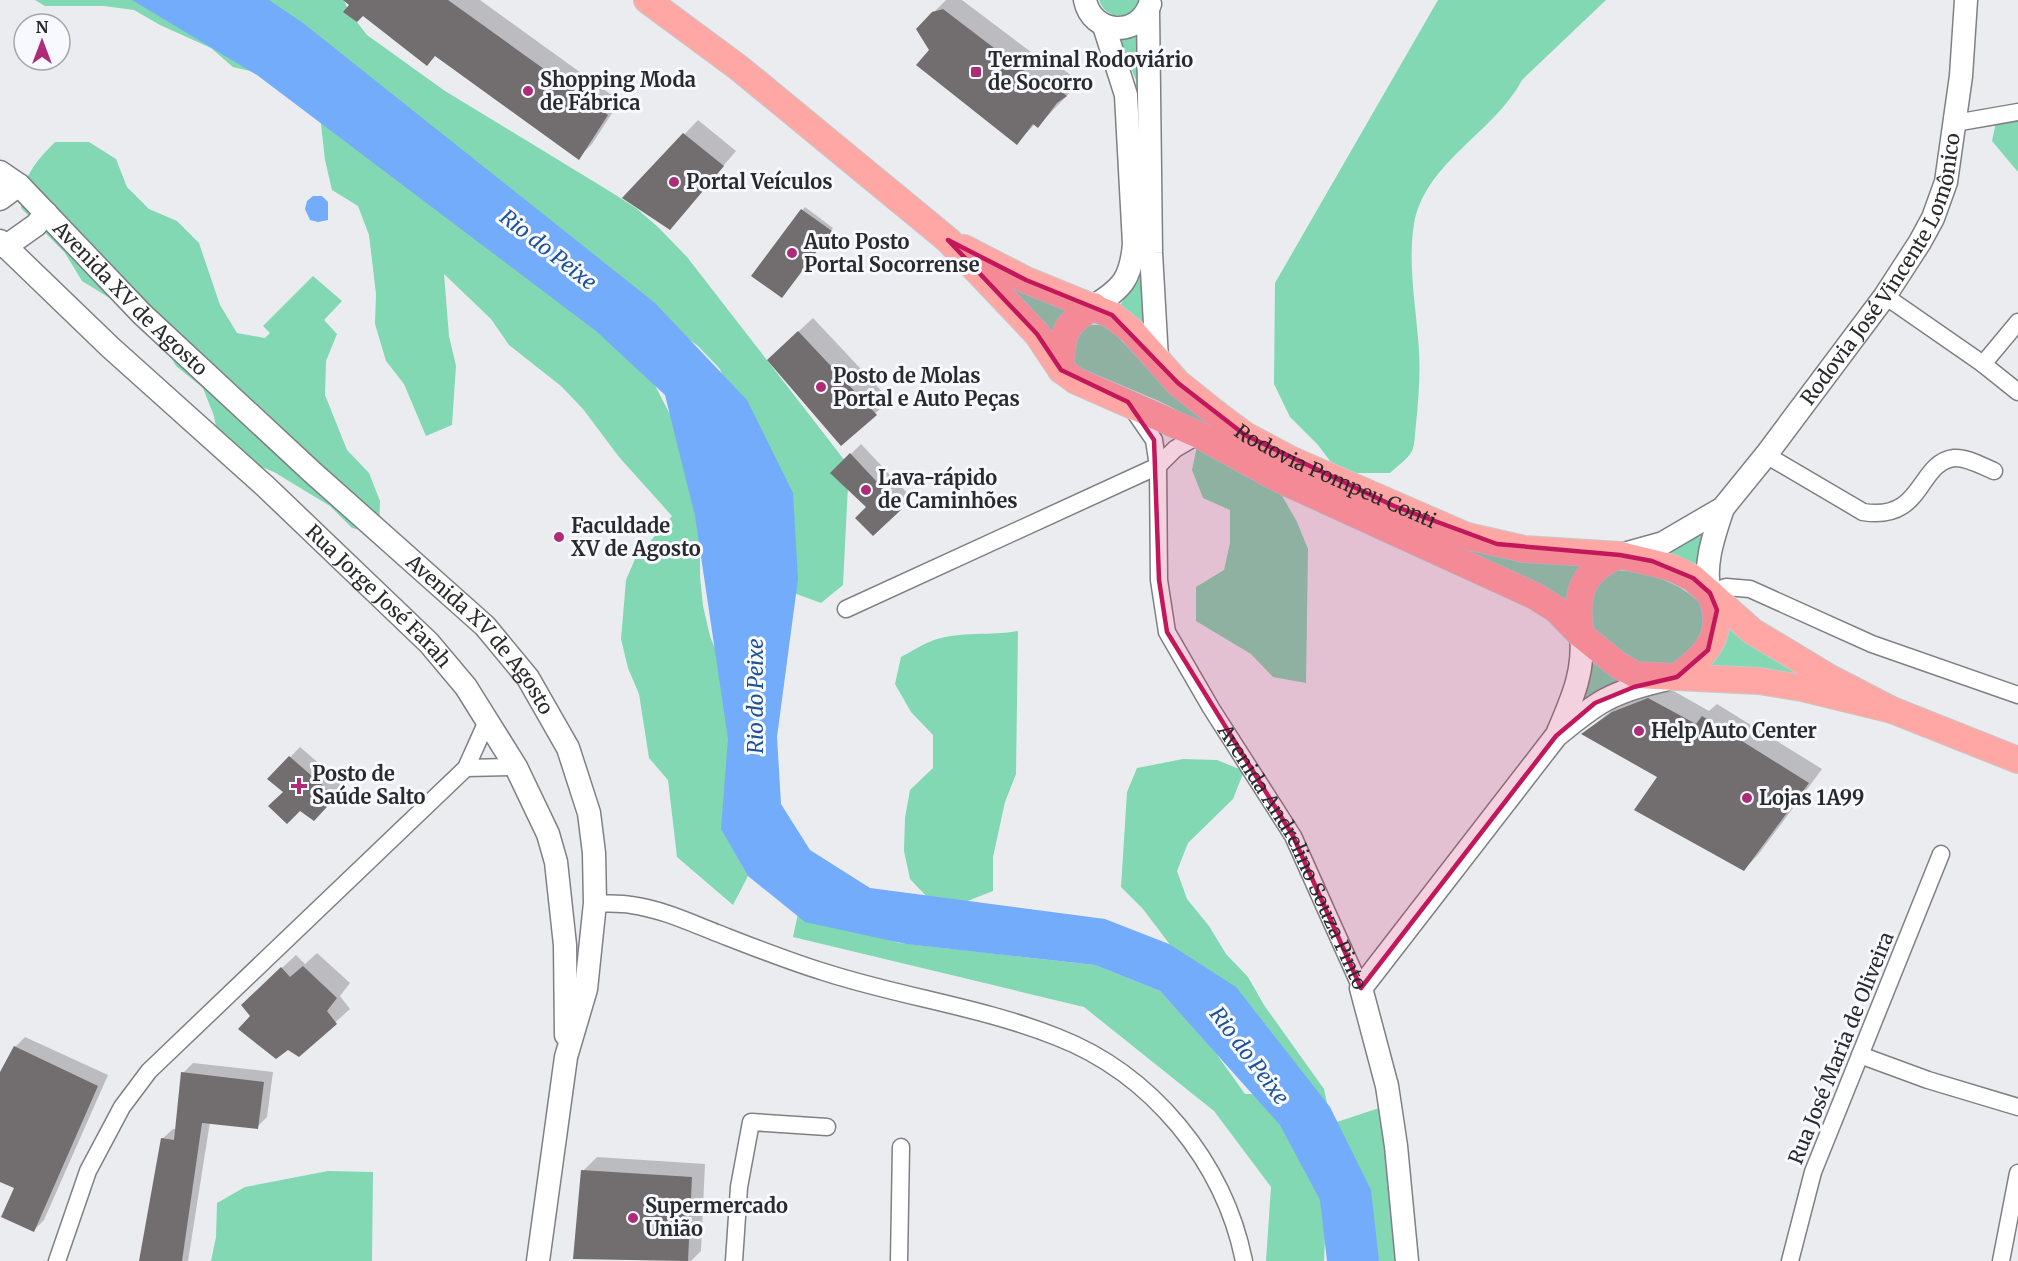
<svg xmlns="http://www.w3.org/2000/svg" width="2018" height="1261" font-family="Merriweather,serif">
<rect width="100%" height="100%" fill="#ebecf0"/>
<g fill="#81d8b3">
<path d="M35,0H344L349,12L367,35L445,91L606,189L636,208L658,227L687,257L849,466L843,585L821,603L791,592L759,473L720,369L698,346L668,324L646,368L675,424L700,517V576L703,606L710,636L732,692L725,835L748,876L733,905L677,857L668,780L649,758L639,694L628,668L621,639L626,580L635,559L672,516L619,457L583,409L561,386L509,345L491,319L444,274L449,336L456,366L452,425L426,436L404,384L386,361L375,324L376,294L369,235L358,206L332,190L325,160L318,98L267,75L233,67L211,48L160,25L134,10L104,6H45Z"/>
<path d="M1099,0H1140L1131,13C1118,19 1104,15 1099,0Z"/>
<path d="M1438,0H1606L1522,80C1494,133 1425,162 1414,224C1408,261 1415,301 1418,338C1421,366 1419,396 1416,424C1415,432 1415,444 1412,451C1408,459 1396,467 1390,473H1339L1318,445L1290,417L1274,384L1275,283Z"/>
<path d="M1139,27V112L1136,80L1116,32Z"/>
<path d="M2018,110V172L1992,141L1998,113Z"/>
<path d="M55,142H89L116,159L127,187L149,209L177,221L199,243L220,305L237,333L265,338L270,333L263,326L313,276L342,301L324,320L337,334L326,361L325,395L347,450L369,473L380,501L379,534L352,528L330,506L274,472L247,461L219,444L214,416L203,388L176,366L159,337L137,315L82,281L65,253L21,208C21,179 35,162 55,142Z"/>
<path d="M1141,267L1144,323L1120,306Z"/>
<path d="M1006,281L1068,309L1058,320L1047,339Z"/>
<path d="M1088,325H1101L1112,331L1163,384L1213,426L1212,428L1159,401L1076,366L1072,356L1078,332Z"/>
<path d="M1197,446L1281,494L1297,522L1308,549L1306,683L1273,677L1251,654L1196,621V587L1224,570L1230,543V510L1203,498L1192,470Z"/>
<path d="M1711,524L1700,563L1692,564L1664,549Z"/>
<path d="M1460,544L1589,562L1571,587L1566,603L1542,587L1458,547Z"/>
<path d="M1611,570C1646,571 1680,581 1704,607C1705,638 1697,645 1676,666C1661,665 1642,667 1629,662C1622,660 1614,649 1608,644C1578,617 1587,596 1611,570Z"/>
<path d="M1725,624L1826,685L1705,668Z"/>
<path d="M1018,631L1016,774L1005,802L993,857V891L965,902L931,901L910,879L904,851L905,818L910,790L933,768V735L911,712L895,684L901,657C912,651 923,644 934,640C961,631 990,636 1018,631Z"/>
<path d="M1588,660L1628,685L1579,709Z"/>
<path d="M1183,759L1217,760L1244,771L1233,799L1188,843L1177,871L1187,899L1209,926L1226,954L1248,977L1264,1005L1324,1089L1330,1117L1236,1032L1143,909L1121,887L1127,792L1137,768Z"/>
<path d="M799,909L899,943L1095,965L1160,991L1215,1052L1245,1094H1265L1327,1191L1324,1261H1266L1271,1187L1214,1111L1084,1007L793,937Z"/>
<path d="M1382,1107L1398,1261H1378L1337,1122Z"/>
<path d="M328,1171L373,1172L372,1261H211L216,1237L217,1203L245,1187Z"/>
</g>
<g fill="#73acfa">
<path d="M132,0H269L303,23L655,303L747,400L793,493L798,579L777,737L781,804L810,850L870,888L1105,919L1169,944L1236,987L1330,1107L1371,1190L1379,1261H1327L1320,1200L1280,1125L1160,991L1095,965L906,944L805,922L748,876L721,829L728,739L695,516L665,395L596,331L257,75Z"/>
<path d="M313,196H322L328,202V220L318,222L310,220L305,209L307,201Z"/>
</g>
<g fill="#0003">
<path d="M355,0H480L620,101L592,144L578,158L436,55Z"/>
<path d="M946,0H962L1055,70L1060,67L1080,82L1038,126L1035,124L1017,143L931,51L933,13Z"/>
<path d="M698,120L736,151L670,228L624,198Z"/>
<path d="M805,207L833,228L784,293L754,275Z"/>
<path d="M813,318L890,400L841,444L783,346Z"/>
<path d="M861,444L911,497L873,534L868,507L832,473Z"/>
<path d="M1663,685L1709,711L1717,704L1822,769L1758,855L1744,869L1660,777L1584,733L1627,698Z"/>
<path d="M300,747L345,786L324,808L285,792L269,779Z"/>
<path d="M317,953L350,983L340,996L350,1009L299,1055L251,1016L257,991L296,955L305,964Z"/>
<path d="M25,1037L108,1075L44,1220L34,1230L16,1187L0,1180V1075L15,1047Z"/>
<path d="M193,1063L273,1072L267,1117L257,1127L210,1122L188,1261H141L162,1139L173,1129H177L183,1073Z"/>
<path d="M597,1157L705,1164L701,1251L691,1261L574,1257L583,1171Z"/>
</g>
<g fill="#726e70">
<path d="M343,0H448L608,115L579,160L435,56L427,66L363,16L357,22L343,12L349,5Z"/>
<path d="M943,9L1040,83L1046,80L1067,96L1057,103L1038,128L1033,124L1017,145L916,65L929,50L916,29L932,12Z"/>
<path d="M683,133L724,166L670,230L622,198Z"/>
<path d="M801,209L832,231L782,298L751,276Z"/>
<path d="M798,331L877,415L841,446L767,360Z"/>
<path d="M850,453L902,509L873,536L855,518L866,507L830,473Z"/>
<path d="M1648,698L1696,724L1702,716L1809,783L1744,871L1634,810L1657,777L1581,734L1612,712Z"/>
<path d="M289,756L336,797L314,821L300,811L287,824L268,806L283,792L267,779Z"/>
<path d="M303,966L337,998L327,1011L337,1024L299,1057L288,1050L276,1059L238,1029L250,1016L241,1005L281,967L290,977Z"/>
<path d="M14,1046L98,1086L34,1232L1,1217L14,1188L0,1182V1072Z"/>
<path d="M181,1072L264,1082L258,1129L202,1123L182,1261H139L161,1138L174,1140Z"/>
<path d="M581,1170L692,1177L688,1261L573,1259Z"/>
</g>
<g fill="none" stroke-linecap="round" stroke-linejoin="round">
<defs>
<g id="street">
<path d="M1955,123L2018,112"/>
<path d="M1885,296L1983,364L2018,392"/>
<path d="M1983,364L2018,322"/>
<path id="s1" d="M1132,408L1154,440L1158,466L1159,580L1167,632L1211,708L1293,836L1361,988"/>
<path d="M1766,455L1863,512C1924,522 1917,463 1954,458C1967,457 1982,466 1994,471"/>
<path d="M1710,593L1726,587L1750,589L1872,644L2018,695"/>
<path d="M846,609L1158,466L1175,449L1199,435"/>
<path d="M466,768L516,767"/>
<path d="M595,903C607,904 620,903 631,905C661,909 689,922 717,933C753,947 788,961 824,972C901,997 982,1007 1057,1037C1152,1074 1224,1162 1244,1261"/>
<path d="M1860,1055L1928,1080L2018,1107"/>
<path d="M57,1261L88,1171L122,1107L149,1071L466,768L488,719"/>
<path d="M734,1261L739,1187L751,1122L827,1127"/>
<path d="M899,1261L901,1147"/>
<path d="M1790,1261L1813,1172L1941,854"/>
<path d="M2001,1261L2018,1173"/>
</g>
<g id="secondary">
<path d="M1085,0C1092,35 1139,38 1150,4"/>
<path d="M1148,11L1151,253L1157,359"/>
<path id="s2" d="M0,172L19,185L142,314L312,472L485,626L528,678L568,748L589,813L594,853L595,903L586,989L566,1057L538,1261"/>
<path d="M0,199L19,185"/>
<path id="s3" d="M0,241L110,347L266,487L429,643L466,687L516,767L548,834L556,862L565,945L566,1035"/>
<path d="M5,247L36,225L46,213"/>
<path d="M1094,306C1123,288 1131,278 1134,244L1126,95L1104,26"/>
<path id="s4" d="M1620,555L1663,543L1723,508L1766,455L1885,296L1920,242L1933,218L1946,182L1961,76L1966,0"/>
<path d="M1710,593C1703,565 1714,535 1723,508"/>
<path d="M1558,732C1572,699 1585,671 1581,635"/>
<path d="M1407,1261L1396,1146L1387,1086L1361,988L1556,736C1597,702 1611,692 1664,680"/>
</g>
<g id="primary">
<path d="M647,0L739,68L948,240L1037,334L1061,370L1076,381L1199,435L1279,479L1535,596L1557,610L1581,635L1618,665L1636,675L1759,681L1802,688L1892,710"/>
<path id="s5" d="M964,248L1026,280L1112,315L1132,331L1178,383L1218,415L1245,435L1292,460L1467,536L1524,549L1620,555L1673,568L1693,578L1752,631L1830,678L1892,710L2018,760"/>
<path d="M1061,370C1061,335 1064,324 1094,306"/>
<path d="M1581,635C1574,596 1581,570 1620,555"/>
<path d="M1677,677C1708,654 1727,633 1710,593"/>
</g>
</defs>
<use href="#street" stroke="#7f8084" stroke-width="19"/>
<use href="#secondary" stroke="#7f8084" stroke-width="25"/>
<use href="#primary" stroke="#c8c8c8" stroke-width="28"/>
<use href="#street" stroke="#fff" stroke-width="16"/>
<use href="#secondary" stroke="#fff" stroke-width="22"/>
<use href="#primary" stroke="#ffa7a4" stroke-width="26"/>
</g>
<path fill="#c2185b" fill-opacity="0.2" stroke="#c2185b" stroke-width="4.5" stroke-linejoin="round" d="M948,240L1026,280L1112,315L1178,383L1245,435L1394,506L1497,544L1620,555L1652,561L1693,578L1710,593L1717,610L1708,650L1677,677L1634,687L1595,703L1556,736L1361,988L1293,836L1167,632L1159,580L1154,440L1128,402L1061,370L1037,334Z"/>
<g fill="#ad2b77" stroke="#f8f9fe" stroke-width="2">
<rect x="970" y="66" width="12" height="12" rx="3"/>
<circle cx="528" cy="91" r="6"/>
<circle cx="674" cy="182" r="6"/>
<circle cx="792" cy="253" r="6"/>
<circle cx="821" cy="387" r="6"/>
<circle cx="866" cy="490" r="6"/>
<circle cx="559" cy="537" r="6"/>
<circle cx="1639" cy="731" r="6"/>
<path d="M296 777h6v6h6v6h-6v6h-6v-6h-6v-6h6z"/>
<circle cx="1747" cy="798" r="6"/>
<circle cx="633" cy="1218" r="6"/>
</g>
<g text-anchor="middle" stroke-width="6" stroke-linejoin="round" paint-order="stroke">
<g font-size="20" font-weight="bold" fill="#2a2a2c" stroke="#f8f9fe" text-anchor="start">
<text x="988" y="67">Terminal Rodoviário<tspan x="988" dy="23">de Socorro</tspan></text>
<text x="540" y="87">Shopping Moda<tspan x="540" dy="23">de Fábrica</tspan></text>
<text x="686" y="189">Portal Veículos</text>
<text x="804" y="249">Auto Posto<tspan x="804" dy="23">Portal Socorrense</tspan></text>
<text x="833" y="383">Posto de Molas<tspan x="833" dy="23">Portal e Auto Peças</tspan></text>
<text x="878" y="485">Lava-rápido<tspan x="878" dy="23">de Caminhões</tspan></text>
<text x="571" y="533">Faculdade<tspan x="571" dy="23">XV de Agosto</tspan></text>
<text x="1651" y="738">Help Auto Center</text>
<text x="312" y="781">Posto de<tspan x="312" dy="23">Saúde Salto</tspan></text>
<text x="1759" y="805">Lojas 1A99</text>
<text x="645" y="1213">Supermercado<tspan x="645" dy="23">União</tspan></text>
</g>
<g font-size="20" fill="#2a2a2c" stroke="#f8f9fe">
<text dy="7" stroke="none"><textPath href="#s4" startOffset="404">Rodovia José Vincente Lomônico</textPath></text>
<text dy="7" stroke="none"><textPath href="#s2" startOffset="182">Avenida XV de Agosto</textPath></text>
<text dy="7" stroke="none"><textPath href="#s5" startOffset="442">Rodovia Pompeu Conti</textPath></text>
<text dy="7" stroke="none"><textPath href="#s3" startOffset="519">Rua Jorge José Farah</textPath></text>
<text dy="7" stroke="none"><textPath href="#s2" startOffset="668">Avenida XV de Agosto</textPath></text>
<text dy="7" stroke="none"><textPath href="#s1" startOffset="490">Avenida Andrelino Souza Pinto</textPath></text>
<text transform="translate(1841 1048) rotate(-68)" y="7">Rua José Maria de Oliveira</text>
</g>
<g font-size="21" font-style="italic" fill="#1b5197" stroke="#f8f9fe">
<text transform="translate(548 250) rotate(38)" y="7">Rio do Peixe</text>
<text transform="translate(756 696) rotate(-90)" y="7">Rio do Peixe</text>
<text transform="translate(1249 1056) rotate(53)" y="7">Rio do Peixe</text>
</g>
</g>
<g transform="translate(42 42)"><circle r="28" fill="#f8f9fe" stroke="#a6a6aa" stroke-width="1.5"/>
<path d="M0-4.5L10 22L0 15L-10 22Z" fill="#ad2b77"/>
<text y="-9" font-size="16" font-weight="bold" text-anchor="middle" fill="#2a2a2c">N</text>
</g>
</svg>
